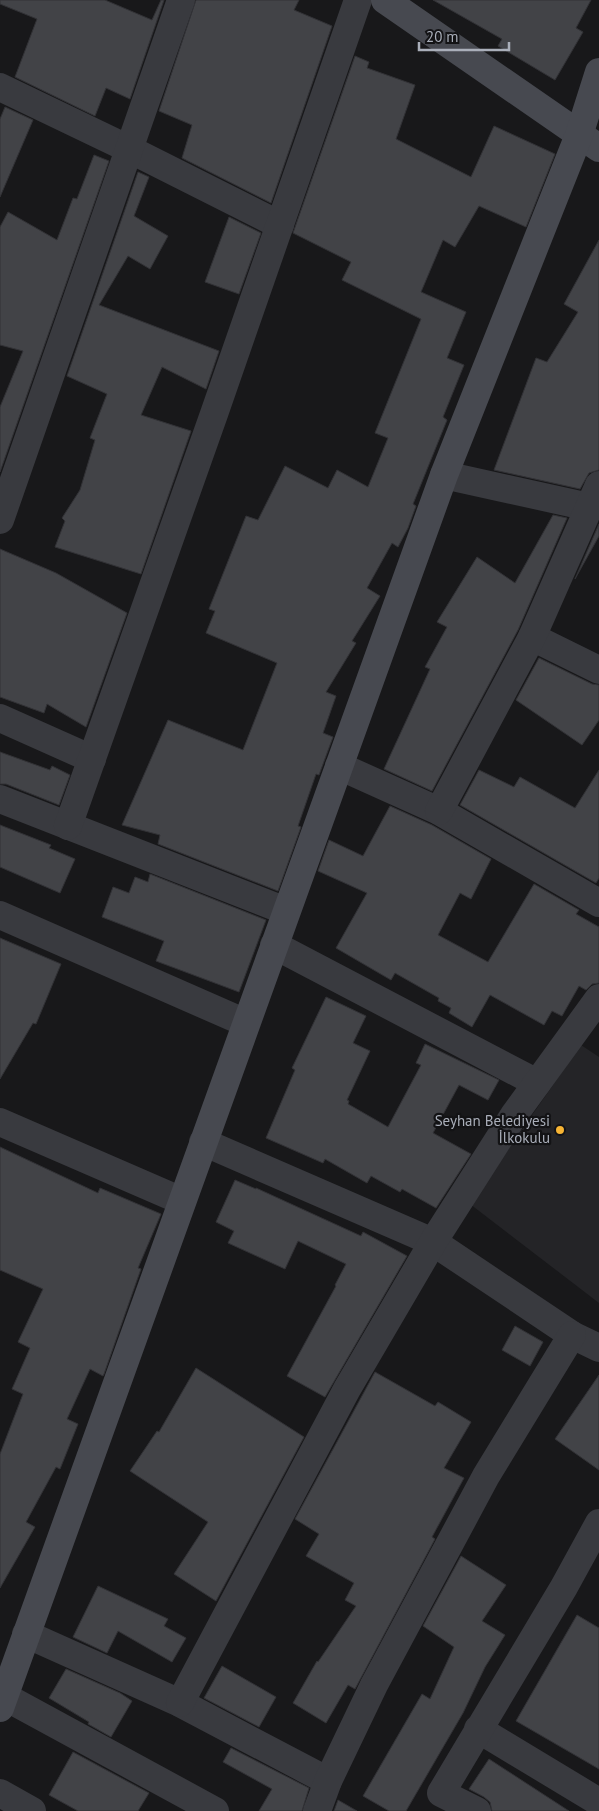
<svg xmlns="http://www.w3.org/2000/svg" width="599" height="1811" font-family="'PT Sans',sans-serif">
<rect width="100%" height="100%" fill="#18181a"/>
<path fill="#242427" d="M581,1045L599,1057V1303L470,1204Z"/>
<g fill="#424347" stroke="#323236">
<path d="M0,0H105L152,20L161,0H164L130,99L106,88L95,116L15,77L37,19L0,4Z"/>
<path d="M196,0H299L294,10L332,26L271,203L182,158L192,125L159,111Z"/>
<path d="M433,0H591L576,28L583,32L555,80L498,46L502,39Z"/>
<path d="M355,56L369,62L367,68L415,85L396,139L471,177L494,126L555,154L526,227L479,206L455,247L443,240L421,292L466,312L447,358L464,365L443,417L447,420L413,504L416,506L408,528L398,547L392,543L367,588L380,596L352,641L356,643L326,692L336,696L323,733L333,737L319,775L316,774L298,826L301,827L278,891L158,844L160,835L122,825L168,720L243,750L277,663L206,633L215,611L209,609L246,516L258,520L285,466L328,488L337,470L368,487L388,438L375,433L421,319L342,280L351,262L293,233Z"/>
<path d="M5,107L33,120L0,197V119Z"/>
<path d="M94,155L109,161L0,472V407L23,351L0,345V227L8,212L57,240L73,198L77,199Z"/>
<path d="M138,172L149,177L134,216L168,236L150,269L128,256L99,305L219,351L206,389L162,367L141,415L191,431L141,574L55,547L65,521L62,518L80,490L95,440L90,438L107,394L67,376Z"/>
<path d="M229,217L261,233L239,294L205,282Z"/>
<path d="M599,240V470L589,473L580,489L494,470L536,358L547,362L578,312L564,304Z"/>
<path d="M553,515L567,518L518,630L432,791L384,769L430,669L425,667L447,627L437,622L477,557L515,583Z"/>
<path d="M599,524V536L575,579Z"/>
<path d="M0,549L56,573L127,613L86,727L47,704L44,713L0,697Z"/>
<path d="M539,658L592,684L599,685V720L582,745L516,700Z"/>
<path d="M0,752L50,770L52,766L70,775L59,805L6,784H0Z"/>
<path d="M479,770L514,787L520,777L575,808L599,770V878L596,883L460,805Z"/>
<path d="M390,806L432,825L491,859L471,899L460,893L438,935L488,962L534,884L579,910L576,914L599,927V983L592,984L586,990L579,986L562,1016L552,1011L544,1025L490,995L472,1027L449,1013L451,1008L438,1001L439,998L395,973L391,980L336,948L367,893L318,871L329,840L363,856Z"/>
<path d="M0,825L51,845L49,848L75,859L60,893L0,867Z"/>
<path d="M150,874L266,920L239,992L156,961L164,941L102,917L113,887L129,893L135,877L148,882Z"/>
<path d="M0,938L61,964L36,1024L33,1023L0,1079Z"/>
<path d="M326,997L366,1016L353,1043L370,1051L347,1100L349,1101L348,1104L388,1127L421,1065L416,1063L425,1044L499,1080L488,1100L459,1085L433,1133L471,1154L436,1208L402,1189L400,1192L371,1176L367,1183L325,1159L323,1163L266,1138L295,1070L292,1068Z"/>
<path d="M0,1147L98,1193L100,1188L161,1214L138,1268L141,1269L136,1283L104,1374L103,1376L90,1369L67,1419L78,1424L60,1469L56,1467L26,1522L35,1527L0,1588V1454L23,1394L12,1389L30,1348L18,1342L43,1289L0,1270Z"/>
<path d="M235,1180L256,1189V1188L361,1236L363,1232L407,1256L325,1397L287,1376L336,1286L335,1285L346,1264L298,1241L285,1269L228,1243L234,1231L216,1222Z"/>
<path d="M515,1326L543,1342L530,1366L502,1350Z"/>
<path d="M196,1368L304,1437L216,1601L174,1574L208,1522L130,1471L157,1431L159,1432Z"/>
<path d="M375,1372L435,1406L438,1402L471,1422L444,1468L464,1478L432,1537L435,1539L355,1689L348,1685L326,1723L293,1703L317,1661L318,1662L356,1606L345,1600L354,1583L306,1556L319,1534L295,1519Z"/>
<path d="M599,1375V1470L555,1439Z"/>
<path d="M461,1556L506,1585L482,1621L505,1635L485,1667L463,1713L406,1811H389L363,1796L422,1694L430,1699L454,1647L423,1626Z"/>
<path d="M98,1586L168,1619L164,1626L186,1638L172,1662L118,1631L107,1653L73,1637Z"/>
<path d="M577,1615L599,1628V1769L516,1721Z"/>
<path d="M222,1666L276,1697L259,1727L204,1698Z"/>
<path d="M66,1669L120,1693L132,1701L111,1737L88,1724L89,1722L49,1698Z"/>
<path d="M231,1748L309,1788L302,1811H259L272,1789L223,1762Z"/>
<path d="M73,1752L149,1793L138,1811H78L49,1795Z"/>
<path d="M489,1759L569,1811H492L490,1802L484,1797L469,1789Z"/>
<path d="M338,1800L357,1811H334Z"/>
</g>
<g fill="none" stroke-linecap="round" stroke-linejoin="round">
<g stroke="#393a3f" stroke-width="28">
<path d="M0,87L129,149L280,225"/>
<path d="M444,475L589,507"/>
<path d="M0,520L181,0"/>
<path d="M532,637L599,670"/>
<path d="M0,718L92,759"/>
<path d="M339,766L439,811L599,903"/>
<path d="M0,799L286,911"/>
<path d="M439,811L532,637L599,485"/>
<path d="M68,826L214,414L358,0"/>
<path d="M0,915L246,1023"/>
<path d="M274,945L537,1083"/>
<path d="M0,1122L182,1201"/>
<path d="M203,1142L433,1242L572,1335L599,1348"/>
<path d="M26,1634L180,1703L328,1781"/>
<path d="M0,1694L215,1811"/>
<path d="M180,1703L347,1389L433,1242L514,1115L599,998"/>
<path d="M478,1729L599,1802"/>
<path d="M0,1793L32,1811"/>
<path d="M317,1811L328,1781L374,1685L486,1476L572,1335"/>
<path d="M477,1811L441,1793L564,1587L599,1523"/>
</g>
<g stroke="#474950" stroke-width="28">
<path d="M385,0L599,148"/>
<path d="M0,1708L444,475L579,135L599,72"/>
</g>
</g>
<circle fill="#f7b434" stroke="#131315" stroke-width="2" cx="560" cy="1130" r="5"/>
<g text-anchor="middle" stroke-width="4.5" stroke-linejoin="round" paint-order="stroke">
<g font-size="15" fill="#aaafba" stroke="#131315" text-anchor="end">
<text x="550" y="1126">Seyhan Belediyesi<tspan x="550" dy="17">İlkokulu</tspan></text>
</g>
</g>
<path d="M419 42v8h90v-8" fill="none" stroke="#aaafba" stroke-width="2.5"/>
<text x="426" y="42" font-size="15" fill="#aaafba" stroke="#131315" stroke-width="4" paint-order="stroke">20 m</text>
</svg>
